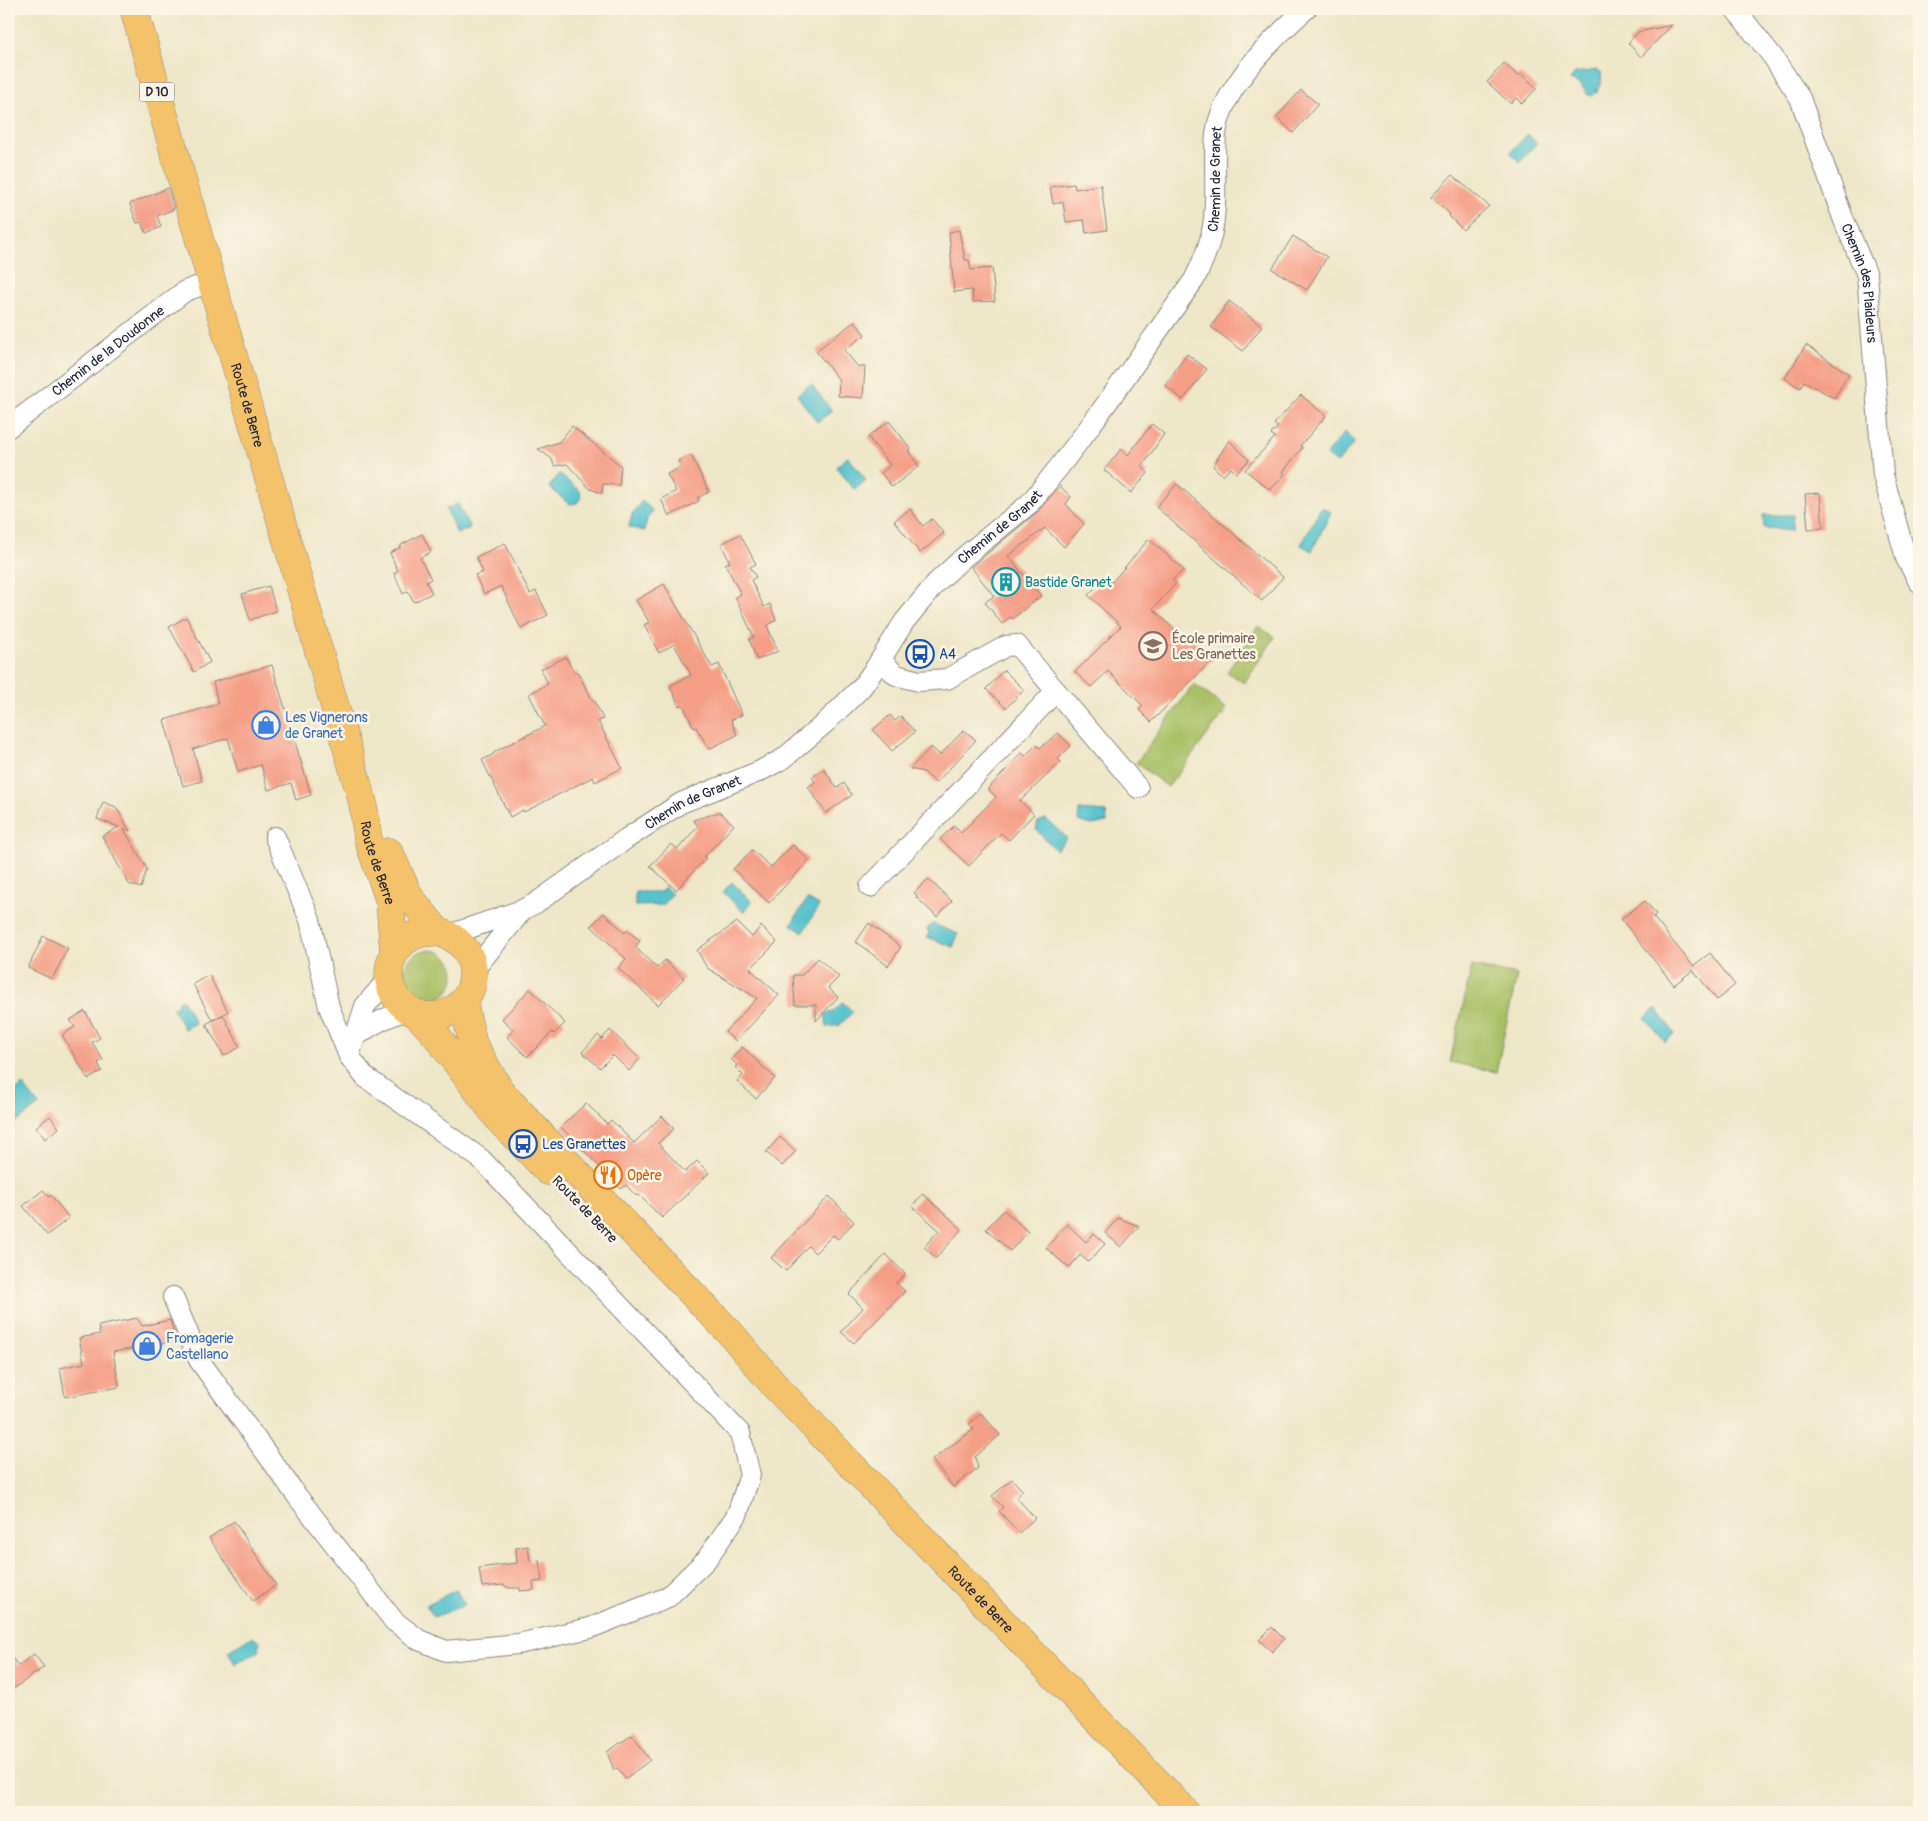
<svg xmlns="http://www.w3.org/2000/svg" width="1928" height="1821" font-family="Pangolin,sans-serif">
<rect width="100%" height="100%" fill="#fcf5e5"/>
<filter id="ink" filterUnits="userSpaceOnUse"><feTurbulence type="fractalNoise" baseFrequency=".02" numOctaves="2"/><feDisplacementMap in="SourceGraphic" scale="10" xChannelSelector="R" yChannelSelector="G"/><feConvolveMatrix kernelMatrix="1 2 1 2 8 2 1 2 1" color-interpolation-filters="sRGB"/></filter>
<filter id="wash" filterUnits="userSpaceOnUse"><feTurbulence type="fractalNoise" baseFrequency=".0096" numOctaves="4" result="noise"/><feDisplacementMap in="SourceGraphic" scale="20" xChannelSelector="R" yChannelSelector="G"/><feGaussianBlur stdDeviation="1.12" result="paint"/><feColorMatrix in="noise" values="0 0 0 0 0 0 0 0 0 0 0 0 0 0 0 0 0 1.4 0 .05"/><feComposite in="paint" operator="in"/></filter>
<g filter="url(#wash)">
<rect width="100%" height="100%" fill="#ede6c7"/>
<g fill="#a9c065" stroke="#667150">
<path d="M1258,626L1275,637L1244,683L1227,672Z"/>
<path d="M1194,684L1227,709L1168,787L1136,763Z"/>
<circle cx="429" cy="975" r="25"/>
<path d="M1472,966L1517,975L1496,1072L1450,1062Z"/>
</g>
<g fill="#56c3ce" stroke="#3c7284">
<path d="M1597,70L1601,72C1603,80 1599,91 1592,96L1587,94L1580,84L1570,80L1575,73Z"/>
<path d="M1528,134L1537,143L1520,162L1510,153Z"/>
<path d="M811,384L832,411L817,422L797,395Z"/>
<path d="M1345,432L1355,442L1337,463L1326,454Z"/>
<path d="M848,457L866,480L855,490L836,467Z"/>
<path d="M559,474L580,491L581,498L577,503L569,504L549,487Z"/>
<path d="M642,501L653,511L647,519L644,531L629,527L632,514Z"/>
<path d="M458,504L470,528L457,534L446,509Z"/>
<path d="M1321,507L1331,512L1312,551L1301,545Z"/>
<path d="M1763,515H1793L1792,530L1764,528Z"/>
<path d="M1079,810L1106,812L1107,822L1092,825L1078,821Z"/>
<path d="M1046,819L1067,838L1056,850L1036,830L1038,822Z"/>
<path d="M732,882L752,902L743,912L723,892Z"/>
<path d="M665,887L672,894L662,905L635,906V892H661Z"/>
<path d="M807,899L819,906L803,932L791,925Z"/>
<path d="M933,924L958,934L953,947L927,937L929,934L927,929Z"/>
<path d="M182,999L195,1023L184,1029L173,1008L178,1005V1001Z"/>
<path d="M843,1002L853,1012L840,1025L827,1027L825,1014L833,1012Z"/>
<path d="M1656,1008L1675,1034L1665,1042L1645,1018Z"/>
<path d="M23,1085L39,1105L9,1128V1096Z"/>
<path d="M456,1590L465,1605L434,1617L426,1605Z"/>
<path d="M252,1637L260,1642L258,1647L260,1650L235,1664L228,1651Z"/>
</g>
<g id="blocks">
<g fill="#f59e86">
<path d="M1672,25L1641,57L1628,43L1638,32Z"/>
<path d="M1504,63L1518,76L1521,74L1537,88L1522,104L1516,98L1511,104L1487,82Z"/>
<path d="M1301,90L1318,104L1293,133L1277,117Z"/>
<path d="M1452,175L1489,206L1463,230L1449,216L1450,214L1431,197Z"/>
<path d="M1074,184L1075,189L1101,185L1107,230L1086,233L1084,220L1066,222L1063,202L1053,204L1050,187Z"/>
<path d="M168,188L174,209L157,216L161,227L146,233L141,222L137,223L136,221L130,204Z"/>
<path d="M959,230L965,260H969L971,270L992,268L995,301L973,302L972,290L954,292L949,232Z"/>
<path d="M1293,236L1327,257L1307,290L1272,269Z"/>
<path d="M1229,301L1262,326L1243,351L1211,327Z"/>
<path d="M855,321L865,335L844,350L858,367H865L863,398L838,396L839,380L816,351Z"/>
<path d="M1806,345L1849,374L1834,398L1804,381L1800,388L1785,378Z"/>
<path d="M1187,354L1207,369L1183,400L1165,385Z"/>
<path d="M1301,395L1326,416L1300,446L1302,448L1283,472L1285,474L1270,490L1245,470L1275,437L1271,434L1278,427L1274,424Z"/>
<path d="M889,421L911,449L908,451L919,466L892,487L881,473L890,465L868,437Z"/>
<path d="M1152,424L1164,434L1142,467L1148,473L1131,493L1104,470L1121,449L1128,455Z"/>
<path d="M572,426L621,466L619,485L603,484L602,493L590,489L567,464L554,466L552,459L538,449L559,442Z"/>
<path d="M1229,440L1249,460L1236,473L1231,468L1223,476L1213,466Z"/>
<path d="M691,455L709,492L697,498L699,501L669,516L661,499L676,491L667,474L681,467L678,461Z"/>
<path d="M1177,484L1283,577L1262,601L1156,507Z"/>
<path d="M1060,486L1071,497L1066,504L1084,524L1064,547L1045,528L1008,556L1041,596L1012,619L1010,617L1002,624L985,602L994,596L971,567L1036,513Z"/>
<path d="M1820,493L1823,528L1808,529L1805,494Z"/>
<path d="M910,509L923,526L932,519L944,533L920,553L894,521Z"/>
<path d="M422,534L431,552L420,558L431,579L426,582L432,593L414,602L408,591L403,594L394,573L398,571L390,553L401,547V545Z"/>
<path d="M740,534L756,564L750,567L756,577L751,580L764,607L770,604L776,620L767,626L778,651L757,660L749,639L754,637L735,597L741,594L725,564L730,562L721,544Z"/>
<path d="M1149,539L1184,570L1172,580L1176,583L1153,609L1188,643L1192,638L1214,658L1151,722L1139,710L1143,706L1108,671L1091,687L1075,672L1121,626L1088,595L1106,577L1112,582Z"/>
<path d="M505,543L530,594L536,591L548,615L521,629L501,586L484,594L475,575L483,572L476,557Z"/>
<path d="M664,584L712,667L719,664L742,715L731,720L737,735L709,749L696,727L694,728L683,705L679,706L670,686L691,675L674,644L659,653L644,625L649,622L636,600Z"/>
<path d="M269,586L276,611L250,620L242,594Z"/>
<path d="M186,617L210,662L194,672L169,627Z"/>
<path d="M566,657L574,673L577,671L593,701L594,700L603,719L598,721L622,768L595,782L593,777L524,812L523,810L510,817L482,760L494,754V752L545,726L529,694L548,684L541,669Z"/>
<path d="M272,665L311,795L296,800L291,783L268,790L261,765L238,772L228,738L193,749L202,781L183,786L164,720L218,704L213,682Z"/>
<path d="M1004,670L1024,690L1006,708L986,689Z"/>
<path d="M890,715L895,721L901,716L915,732L892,751L873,730Z"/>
<path d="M964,730L976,740L936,783L924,772L910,769L931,747L940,755Z"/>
<path d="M1058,733L1071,746L1058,759L1061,762L1020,801L1034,814L1009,840L1001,833L969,866L940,839L954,826L961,833L996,797L988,789L1022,753L1025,756L1036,745L1040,748Z"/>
<path d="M824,769L837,788L844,783L852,795L826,813L808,787L815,782L812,777Z"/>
<path d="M103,802L116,807L130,831L124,829L147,869L141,888L129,884L102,836L119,827L97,819Z"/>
<path d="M720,812L734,825L704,857L706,858L676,890L650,866L671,844L678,849L698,826L693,820Z"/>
<path d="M793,845L809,860L769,903L733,869L752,850L771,867Z"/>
<path d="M928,879L952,901L937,917L916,897L917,895L914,893Z"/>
<path d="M1645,901L1656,914L1653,917L1693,966L1710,953L1735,985L1717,1000L1693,970L1674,985L1621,919Z"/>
<path d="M604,913L625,933L627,930L640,941L635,947L657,968L665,960L684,978L658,1005L618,968L626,959L591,926Z"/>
<path d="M737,922L752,937L761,926L777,942L750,969L779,995L736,1041L725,1032L757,998L707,968L697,950Z"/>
<path d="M869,923L901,947L888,966L856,942Z"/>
<path d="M43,936L68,948L52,979L28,968Z"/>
<path d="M818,958L839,977L828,988L838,997L816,1021V1005H795L793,975H802Z"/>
<path d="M209,975L228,1012L212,1020L193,984Z"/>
<path d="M530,989L565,1023L554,1034L552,1032L527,1057L507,1037L514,1030L502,1019Z"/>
<path d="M85,1011L100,1038L92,1042L103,1060L98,1063L102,1071L88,1079L62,1035L75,1027L70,1020Z"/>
<path d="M223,1015L240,1047L224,1056L206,1024Z"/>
<path d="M610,1030L640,1059L629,1071L613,1055L600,1068L582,1052L598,1035L602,1039Z"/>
<path d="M742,1047L775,1078L756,1099L737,1081L743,1075L735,1067L737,1065L731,1059Z"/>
<path d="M586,1103L607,1124L611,1120L634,1143L662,1116L674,1129L658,1143L685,1172L697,1161L709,1173L662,1218L638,1194L636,1196L626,1185L621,1189L561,1127Z"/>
<path d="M50,1116L59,1128L45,1139L36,1127Z"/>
<path d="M780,1137L796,1151L782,1166L766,1152Z"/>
<path d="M43,1190L49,1197L51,1195L69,1218L47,1235L23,1206Z"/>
<path d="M923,1194L962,1229L936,1258L924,1247L939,1230L912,1206Z"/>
<path d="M829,1196L854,1222L838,1239L833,1235L815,1253L808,1246L786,1271L771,1258Z"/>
<path d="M1004,1210L1028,1232L1010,1251L986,1229Z"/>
<path d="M1118,1218L1139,1226L1121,1247L1105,1233Z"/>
<path d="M1067,1224L1086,1242L1094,1234L1105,1244L1088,1262L1080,1255L1069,1268L1046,1248Z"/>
<path d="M886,1254L905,1274L896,1283L905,1291L854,1343L841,1332L863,1308L849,1294Z"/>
<path d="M137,1318L142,1326L170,1320L176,1341L113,1352L119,1387L65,1397L60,1368L84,1363L79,1338L100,1334L98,1326Z"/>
<path d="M981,1413L1000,1435L975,1457L978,1468L953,1487L932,1460L974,1429L969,1424Z"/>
<path d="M1012,1479L1023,1491L1016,1497L1035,1518L1019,1533L999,1511L1003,1507L992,1496Z"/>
<path d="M234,1521L276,1585L253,1601L209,1538Z"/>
<path d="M528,1546L530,1561L539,1560L542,1581L533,1582L534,1590L520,1591V1588H509L503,1585L482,1587L479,1568L517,1563L516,1548Z"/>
<path d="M1272,1627L1284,1639L1272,1652L1259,1640Z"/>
<path d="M9,1653L18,1666L34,1654L44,1667L9,1692Z"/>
<path d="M632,1735L650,1760L625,1779L617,1768L614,1770L607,1752Z"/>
</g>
</g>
</g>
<g filter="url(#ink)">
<use href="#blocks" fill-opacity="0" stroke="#888481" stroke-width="1"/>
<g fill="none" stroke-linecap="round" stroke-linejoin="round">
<defs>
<g id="minor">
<path id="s1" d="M1735,9L1773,57L1800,98L1843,218L1867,275L1883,475L1906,558L1919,582"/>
<path id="s2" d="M9,427L185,291L211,282"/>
<path d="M881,660L896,675L919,681L947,679L1006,646L1017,645L1138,788"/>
<path d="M275,837L310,920L329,1007L349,1056"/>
<path d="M870,887L1056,691"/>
<path id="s3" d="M449,935L522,910L536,903L626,839L681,803L758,772L783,759L824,724L861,688L876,667L904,622L936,583L965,556L1029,504C1089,433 1140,355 1194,280C1203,262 1210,246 1213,226C1218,196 1213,164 1216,134C1221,89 1273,38 1306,9"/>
<path d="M473,971L521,912"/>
<path d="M355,1037C372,1024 387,1016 408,1010"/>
<path d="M173,1297L199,1360L297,1496L394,1621L419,1640L446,1651L518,1644L590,1628L668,1597L706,1560L737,1515L750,1475L740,1433L481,1159L365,1077L349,1056L365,1006L388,979"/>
</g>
<g id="primary">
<path id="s4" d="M134,9L181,176L363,803L368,839L390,902L394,952"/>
<path d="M389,852L409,896L438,932"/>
<circle cx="431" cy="974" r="42"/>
<path id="s5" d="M463,1001L473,1044L500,1091L608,1206L732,1335L774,1385L1186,1812"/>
<path d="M417,1014L436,1035L501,1122L548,1171"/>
</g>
</defs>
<use href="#minor" stroke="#888481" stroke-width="22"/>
<use href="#primary" stroke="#888481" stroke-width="29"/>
<use href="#minor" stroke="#fff" stroke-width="20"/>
<use href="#primary" stroke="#f3c26a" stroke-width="28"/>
</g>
</g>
<defs>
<symbol id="building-ring" viewBox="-11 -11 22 22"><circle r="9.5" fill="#fcf5e5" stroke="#0f9aa8" stroke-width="1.5"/><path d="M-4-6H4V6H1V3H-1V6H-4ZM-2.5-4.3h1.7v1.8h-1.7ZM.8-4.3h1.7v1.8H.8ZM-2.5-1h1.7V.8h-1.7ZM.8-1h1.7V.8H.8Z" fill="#0f9aa8"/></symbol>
<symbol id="school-ring" viewBox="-11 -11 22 22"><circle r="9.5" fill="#fcf5e5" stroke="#8d6e63" stroke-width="1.5"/><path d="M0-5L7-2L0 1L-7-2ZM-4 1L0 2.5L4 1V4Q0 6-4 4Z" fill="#8d6e63"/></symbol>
<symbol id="bus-ring" viewBox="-11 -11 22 22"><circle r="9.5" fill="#fcf5e5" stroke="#1a4fb4" stroke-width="1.5"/><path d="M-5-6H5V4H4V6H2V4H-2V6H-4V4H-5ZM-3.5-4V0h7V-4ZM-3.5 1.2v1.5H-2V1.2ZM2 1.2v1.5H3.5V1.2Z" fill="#1a4fb4"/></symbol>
<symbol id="shop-ring" viewBox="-11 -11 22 22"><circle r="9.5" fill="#fcf5e5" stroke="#3f7fe0" stroke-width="1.5"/><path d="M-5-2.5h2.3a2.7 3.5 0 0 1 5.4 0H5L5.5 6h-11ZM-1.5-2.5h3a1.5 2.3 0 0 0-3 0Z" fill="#3f7fe0"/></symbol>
<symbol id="restaurant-ring" viewBox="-11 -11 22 22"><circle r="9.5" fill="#fcf5e5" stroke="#e8710a" stroke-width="1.5"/><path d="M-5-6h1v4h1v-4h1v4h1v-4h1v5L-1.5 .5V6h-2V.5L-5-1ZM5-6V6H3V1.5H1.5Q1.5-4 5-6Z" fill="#e8710a"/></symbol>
</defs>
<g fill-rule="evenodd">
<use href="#building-ring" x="990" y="566" width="32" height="32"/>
<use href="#school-ring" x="1137" y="630" width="32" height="32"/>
<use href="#bus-ring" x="904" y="638" width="32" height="32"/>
<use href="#shop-ring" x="250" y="709" width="32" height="32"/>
<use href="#bus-ring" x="507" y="1128" width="32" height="32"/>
<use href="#restaurant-ring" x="592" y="1159" width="32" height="32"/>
<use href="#shop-ring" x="131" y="1330" width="32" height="32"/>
</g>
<g text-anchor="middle" stroke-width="5" stroke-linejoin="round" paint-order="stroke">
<rect fill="#fcf5e5" stroke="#63616e" stroke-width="1" x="139.5" y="82.5" width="35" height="19" rx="4"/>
<g font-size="12" font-weight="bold" fill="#22223b">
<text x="157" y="96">D 10</text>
</g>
<g font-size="14" fill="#22223b" stroke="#fcf5e5">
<text dy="5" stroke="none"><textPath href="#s3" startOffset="1120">Chemin de Granet</textPath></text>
<text dy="5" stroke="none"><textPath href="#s1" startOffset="306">Chemin des Plaideurs</textPath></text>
<text dy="5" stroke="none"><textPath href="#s2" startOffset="125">Chemin de la Doudonne</textPath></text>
<text dy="5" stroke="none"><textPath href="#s4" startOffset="412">Route de Berre</textPath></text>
<text dy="5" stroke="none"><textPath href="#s3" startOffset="700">Chemin de Granet</textPath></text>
<text dy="5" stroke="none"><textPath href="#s3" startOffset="280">Chemin de Granet</textPath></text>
<text dy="5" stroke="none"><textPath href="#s4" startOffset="888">Route de Berre</textPath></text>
<text transform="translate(585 1209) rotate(46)" y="5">Route de Berre</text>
<text dy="5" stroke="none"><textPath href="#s5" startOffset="798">Route de Berre</textPath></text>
</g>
<g font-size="14" fill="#0d838f" stroke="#fcf5e5" text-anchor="start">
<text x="1025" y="587">Bastide Granet</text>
</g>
<g font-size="14" fill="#785e54" stroke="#fcf5e5" text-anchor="start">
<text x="1172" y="643">École primaire<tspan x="1172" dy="16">Les Granettes</tspan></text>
</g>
<g font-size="14" fill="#164399" stroke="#fcf5e5" text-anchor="start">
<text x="939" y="659">A4</text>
<text x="542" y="1149">Les Granettes</text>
</g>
<g font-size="14" fill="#366cbe" stroke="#fcf5e5" text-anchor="start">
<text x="285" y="722">Les Vignerons<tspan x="285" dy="16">de Granet</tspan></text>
<text x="166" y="1343">Fromagerie<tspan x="166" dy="16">Castellano</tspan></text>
</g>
<g font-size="14" fill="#c56008" stroke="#fcf5e5" text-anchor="start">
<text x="627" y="1180">Opère</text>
</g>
</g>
<rect width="1928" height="1821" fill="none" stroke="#fcf5e5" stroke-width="30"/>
</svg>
